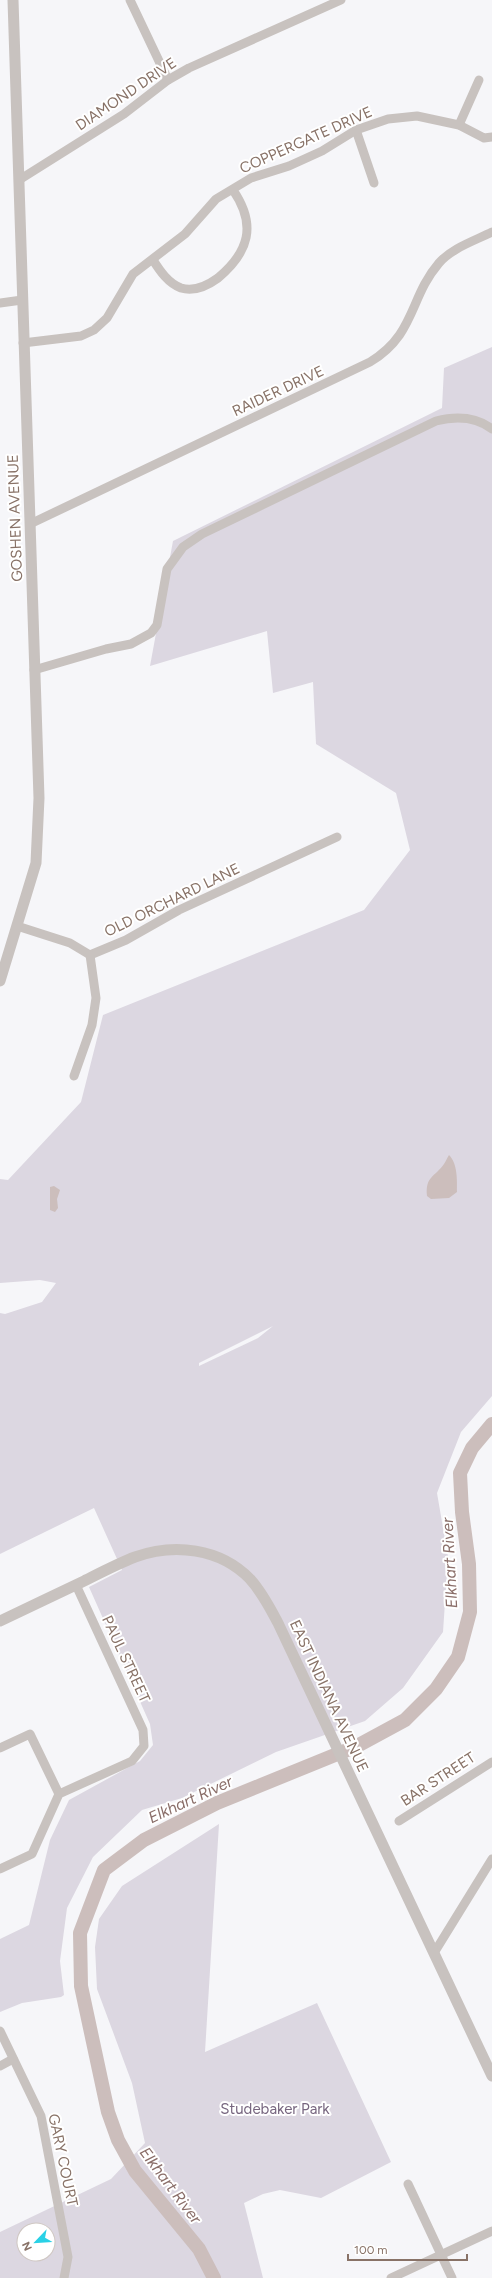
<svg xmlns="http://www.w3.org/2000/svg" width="492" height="2278" font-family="Figtree,sans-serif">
<rect width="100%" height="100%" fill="#f6f6f9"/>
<g fill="#dcd7e1" fill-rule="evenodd">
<path d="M492,347V1396L461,1432L437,1493L448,1557L443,1632L403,1688L365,1721L276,1752L182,1798L142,1810L93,1857L67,1908L60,1961L64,1995L61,1997L22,2003L0,2012V1939L29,1925L50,1840L69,1800L140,1761L153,1745L150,1724L89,1587L122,1570L94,1508L0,1554V1313L5,1314L42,1302L56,1283L40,1280L0,1283V1179L8,1180L81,1102L103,1015L364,910L410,850L396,793L316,744L313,682L273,693L267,631L150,666L173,541L442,408L444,368ZM273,1326L258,1338L199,1366V1363Z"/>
<path d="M219,1824L205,2052L317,2003L391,2162L321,2198L280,2190L263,2194L244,2203L263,2278H0V2232L111,2179L145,2143L132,2083L97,1989L95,1947L99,1919L122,1886ZM24,2230H48V2254H24Z"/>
</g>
<g fill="#ccbebc">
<path d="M449,1155C458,1164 457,1181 457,1192L449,1198L431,1199L427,1196C425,1176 435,1177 444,1164C446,1161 447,1158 449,1155Z"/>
<path d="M54,1186L60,1190L57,1199L58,1208L55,1212L50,1210V1187Z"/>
</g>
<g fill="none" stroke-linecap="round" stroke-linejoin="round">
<path stroke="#ccbebc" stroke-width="14" d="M214,2278L199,2249L135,2171L118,2140L108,2112L81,1986L80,1933L104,1870L144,1840L217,1803L357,1746L405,1720L436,1689L458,1657L470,1612L469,1564L462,1512L460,1473L472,1448L492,1424"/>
<g stroke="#c8c2bf" stroke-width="9">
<path d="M130,0L168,80"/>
<path d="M459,125L479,80"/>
<path d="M356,130L374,183"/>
<path d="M19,180L124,114L168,80L189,68L341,0"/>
<path d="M153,260C160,271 168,283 181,288C194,292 207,286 218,278C249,252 257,225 233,190"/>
<path d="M0,303L22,300"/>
<path d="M23,343L81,336L94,330L107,318L133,274L185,234L216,199L251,178L289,166L322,151L356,130L388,119L417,116L459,125L484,138L492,137"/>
<path d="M30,524L370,362C416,334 409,298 439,263C452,248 474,241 492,232"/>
<path d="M34,670L106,649L131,644L151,633L157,625L167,569L183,547L202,534L436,421C456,416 475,416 492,429"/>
<path d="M17,926L70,943L90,955L126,940L179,910L337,837"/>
<path d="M74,1076L92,1025L96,998L90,955"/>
<path d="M0,1748L30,1734L59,1794"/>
<path d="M399,1821L492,1762"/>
<path d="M0,1869L32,1854L59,1794L132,1761L144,1746L143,1730L76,1585"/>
<path d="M434,1953L492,1859"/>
<path d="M0,2031L41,2116L68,2257L64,2278"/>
<path d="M0,2066L13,2059"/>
<path d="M408,2184L452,2278"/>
<path d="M391,2278L492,2231"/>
</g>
<g stroke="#c8c2bf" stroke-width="11">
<path d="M0,981L36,863L39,798L13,0"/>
<path d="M0,1621C27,1608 55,1595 82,1582C100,1573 117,1564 135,1557C174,1543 220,1548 250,1579C262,1592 270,1608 278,1623L492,2076"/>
</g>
</g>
<g text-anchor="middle" stroke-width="4" stroke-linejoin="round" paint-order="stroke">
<g font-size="15" fill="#887267" stroke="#fff">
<text transform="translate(126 94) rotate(-34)" y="5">DIAMOND DRIVE</text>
<text transform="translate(306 140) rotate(-24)" y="5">COPPERGATE DRIVE</text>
<text transform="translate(278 391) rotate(-25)" y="5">RAIDER DRIVE</text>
<text transform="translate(15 518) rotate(-92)" y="5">GOSHEN AVENUE</text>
<text transform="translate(172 900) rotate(-26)" y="5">OLD ORCHARD LANE</text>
<text transform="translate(126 1659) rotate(65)" y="5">PAUL STREET</text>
<text transform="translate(329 1696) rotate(65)" y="5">EAST INDIANA AVENUE</text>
<text transform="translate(438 1779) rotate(-33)" y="5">BAR STREET</text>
<text transform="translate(63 2160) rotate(78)" y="5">GARY COURT</text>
</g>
<g font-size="15" fill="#77667f" stroke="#fff">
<text x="275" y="2114">Studebaker Park</text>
</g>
<g font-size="16" font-style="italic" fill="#8a6e69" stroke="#fff">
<text transform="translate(449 1563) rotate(-93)" y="6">Elkhart River</text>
<text transform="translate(190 1799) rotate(-25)" y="6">Elkhart River</text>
<text transform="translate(171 2185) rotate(53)" y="6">Elkhart River</text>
</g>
</g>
<g transform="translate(36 2242) rotate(245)"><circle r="19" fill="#ffffff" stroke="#cfc7c2"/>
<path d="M0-3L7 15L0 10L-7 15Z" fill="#29d1e6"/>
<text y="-6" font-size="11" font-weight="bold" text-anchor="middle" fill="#887267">N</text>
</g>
<path d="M348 2254v6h119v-6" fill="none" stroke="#887267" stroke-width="2"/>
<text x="354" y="2254" font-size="12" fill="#887267" stroke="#ffffff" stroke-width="3" paint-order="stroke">100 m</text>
</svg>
